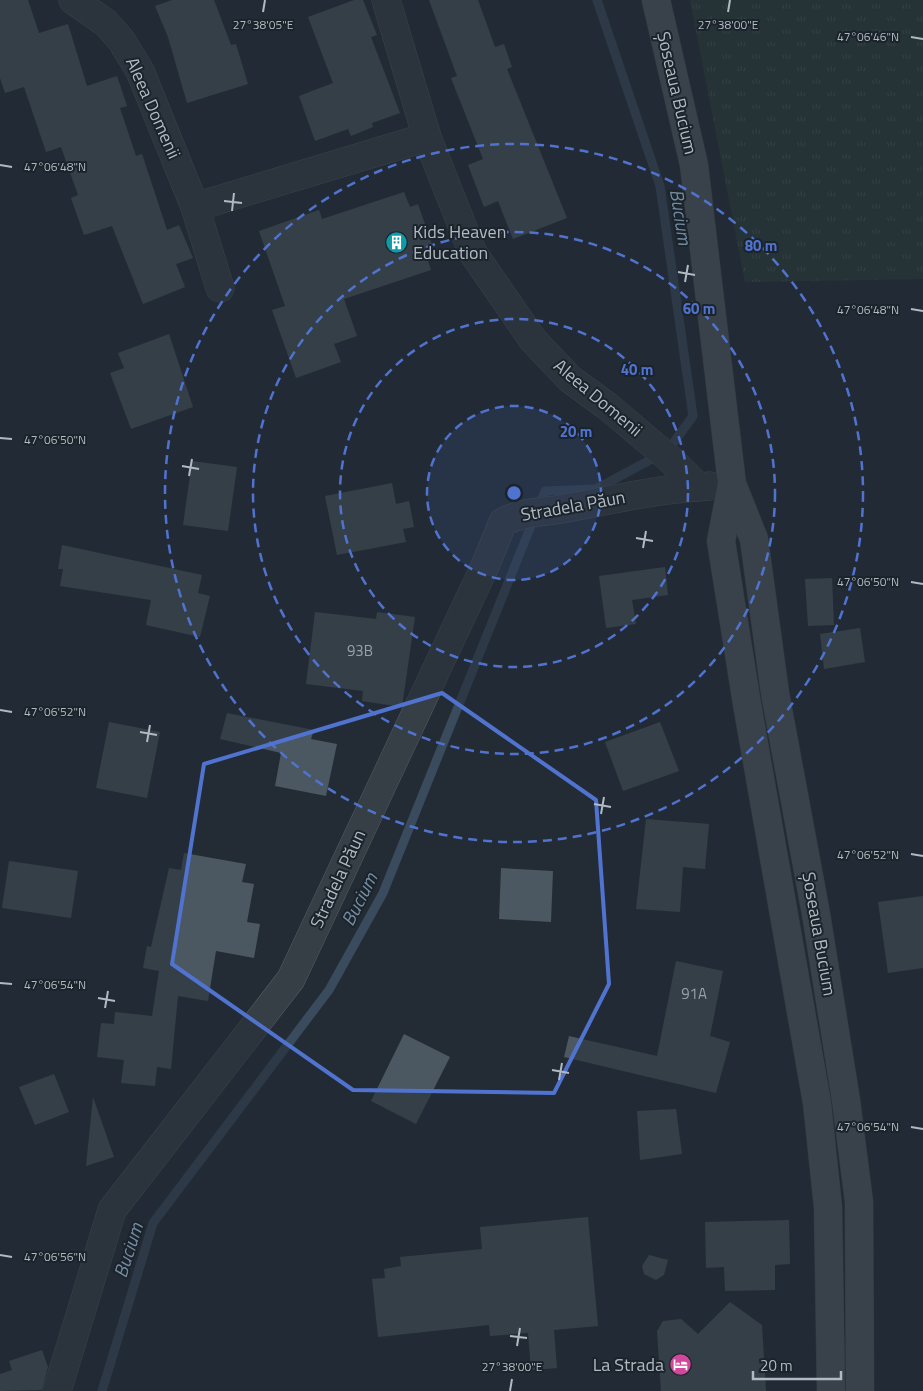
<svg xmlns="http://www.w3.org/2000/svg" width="923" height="1391" font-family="'Titillium Web',sans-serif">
<defs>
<pattern id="grass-tufts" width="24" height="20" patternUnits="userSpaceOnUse" patternTransform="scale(1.25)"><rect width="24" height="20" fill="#283a38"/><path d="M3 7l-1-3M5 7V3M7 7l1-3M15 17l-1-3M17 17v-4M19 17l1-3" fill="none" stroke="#455453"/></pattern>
</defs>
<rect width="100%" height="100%" fill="#232c35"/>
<path fill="url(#grass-tufts)" d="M690,0H923V279L745,282Z"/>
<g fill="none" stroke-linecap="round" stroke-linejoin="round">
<g stroke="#3a4b5d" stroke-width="9">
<path d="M597,0L660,186L693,416L674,442"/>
<path d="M102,1391L153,1223L329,990L383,893L545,491L596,489L650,460"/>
</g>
</g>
<g fill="#4b5761">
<path d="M0,0H28L39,33L68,24L87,86L117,76L127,106L120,108L136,156L142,154L167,230L179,225L193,258L176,264L185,287L143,304L112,226L84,235L71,198L78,195L61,147L46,152L24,87L5,93L0,78Z"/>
<path d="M172,0H214L231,45L236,44L248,84L187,103L168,37L155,6Z"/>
<path d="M354,0H363L377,35L371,37L400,113L372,123L373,127L351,136L348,129L315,141L299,96L333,83L308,17Z"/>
<path d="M429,0H478L495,47L504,44L512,67L507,69L567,218L513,239L498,201L484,207L468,165L483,159L451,78L457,76Z"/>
<path d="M404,192L410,207L418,204L434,250L425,252L431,270L344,299L357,336L334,344L341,362L296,378L272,310L285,306L259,231L319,210L322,219Z"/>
<path d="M169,334L193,407L131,429L110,373L124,368L118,353Z"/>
<path d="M192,461L237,467L228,531L183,525Z"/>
<path d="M392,483L396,504L409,501L414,527L403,529L406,542L337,555L325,496Z"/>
<path d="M62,545L202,575L198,593L210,596L200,637L146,625L151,600L60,586L63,569H58Z"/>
<path d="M665,567L668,595L632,600L636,624L606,628L599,576Z"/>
<path d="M832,578L834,625L808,626L805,579Z"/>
<path d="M315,612L376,619L377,612L415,617L402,707L362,701L363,691L306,684Z"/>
<path d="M860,628L865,662L824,669L820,634Z"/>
<path d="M227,713L314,730L311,739L337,744L326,796L275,786L281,753L220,739Z"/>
<path d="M109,722L160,732L147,798L96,788Z"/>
<path d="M660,722L679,771L623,791L605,742Z"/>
<path d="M646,819L709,824L705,869L683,867L680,912L636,909Z"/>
<path d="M184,853L246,864L242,882L254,884L247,922L260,924L254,958L216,951L208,1001L178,996L171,1069L157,1067L155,1086L121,1083L124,1060L97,1057L101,1023L114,1024L115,1012L152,1016L159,971L143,968L147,946L151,947L169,868L181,870Z"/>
<path d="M9,861L78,871L71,918L2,908Z"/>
<path d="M501,868L553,871L551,922L499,919Z"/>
<path d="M923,896V968L888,973L878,902Z"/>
<path d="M676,961L723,971L710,1036L730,1042L716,1093L564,1057L569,1036L657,1056Z"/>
<path d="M404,1034L450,1057L416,1124L371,1101Z"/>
<path d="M54,1074L69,1112L35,1125L19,1087Z"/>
<path d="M93,1097L114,1157L86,1166Z"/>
<path d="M676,1109L682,1154L640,1160L637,1111Z"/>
<path d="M588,1217L598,1326L554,1330L557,1368L531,1370L528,1333L490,1336L489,1325L378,1337L372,1279L385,1278L384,1269L401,1266L400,1257L482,1249L480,1227Z"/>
<path d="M789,1220L790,1264L775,1265V1290L725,1291L724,1267L706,1268L705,1222Z"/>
<path d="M649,1255L668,1260L664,1275L656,1280L644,1274L642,1266Z"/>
<path d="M730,1302L762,1325L766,1391H661L657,1331L663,1321L681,1319L698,1334Z"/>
<path d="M42,1350L48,1367L42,1390L0,1391V1374L12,1370L9,1361Z"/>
</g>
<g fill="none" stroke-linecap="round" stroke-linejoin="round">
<defs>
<g id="minor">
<path d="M73,0L106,23L121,40L140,71L195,207L220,288"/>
<path d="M386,0L427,137L473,253L533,340L570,379L607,406L670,459L698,487L710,486"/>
<path d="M195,207L427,137"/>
<path d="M57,1391L112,1210L291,979L485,566L503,522C525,511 539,513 562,509C607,501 652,490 698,487"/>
</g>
<g id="primary">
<path d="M656,0L694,165L732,484L754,539L775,693L816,914L846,1100L859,1202L860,1391"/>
<path d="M732,484L721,541L747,704L817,1103L828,1207L831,1391"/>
</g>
</defs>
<use href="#minor" stroke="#545c64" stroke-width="29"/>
<use href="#primary" stroke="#3f474f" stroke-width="29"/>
<use href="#minor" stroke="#363e46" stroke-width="28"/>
<use href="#primary" stroke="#545d66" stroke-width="28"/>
</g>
<path d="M0 0H923V1391H0ZM442,693L596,800L609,984L554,1093L353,1090L172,964L204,764Z" fill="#232c35" fill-opacity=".55" fill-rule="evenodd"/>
<path fill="none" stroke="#5173d0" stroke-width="4" stroke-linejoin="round" d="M442,693L596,800L609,984L554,1093L353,1090L172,964L204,764Z"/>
<path fill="none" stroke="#b1b9c2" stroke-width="2" d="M263,12L265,0M728,12L730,0M911,37L923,39M0,165L12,167M224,201L242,203M232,211L234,193M678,272L695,275M685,282L688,265M911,309L923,311M0,438L12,439M182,466L199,469M189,476L192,459M636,538L653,541M643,548L646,531M911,582L923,584M0,710L12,712M140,732L157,735M147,742L150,725M594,804L611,807M601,814L604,797M911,854L923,856M0,983L12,984M98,998L115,1001M105,1008L108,991M552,1070L569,1073M559,1080L562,1063M911,1127L923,1129M0,1255L12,1257M510,1336L527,1338M517,1346L520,1328M510,1391L512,1379"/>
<circle cx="514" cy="493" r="87" fill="#5173d0" fill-opacity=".12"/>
<g fill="none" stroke="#5173d0" stroke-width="2.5" stroke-dasharray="9 6">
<circle cx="514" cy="493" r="87"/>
<circle cx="514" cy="493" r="174"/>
<circle cx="514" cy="493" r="261"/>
<circle cx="514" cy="493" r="349"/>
</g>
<defs>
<symbol id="building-disc" viewBox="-11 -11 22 22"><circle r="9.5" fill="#0f9aa8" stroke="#1b232b"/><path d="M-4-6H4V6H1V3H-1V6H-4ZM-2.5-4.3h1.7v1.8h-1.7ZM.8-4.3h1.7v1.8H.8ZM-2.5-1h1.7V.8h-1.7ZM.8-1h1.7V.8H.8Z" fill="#fff"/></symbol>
<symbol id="hotel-disc" viewBox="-11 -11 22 22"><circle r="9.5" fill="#d1479c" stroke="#1b232b"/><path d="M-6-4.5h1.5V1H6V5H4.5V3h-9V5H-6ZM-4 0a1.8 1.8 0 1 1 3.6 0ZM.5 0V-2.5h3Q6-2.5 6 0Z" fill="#fff"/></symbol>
</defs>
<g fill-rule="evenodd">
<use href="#building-disc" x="384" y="230" width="25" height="25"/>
<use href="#hotel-disc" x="668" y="1352" width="25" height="25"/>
</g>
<g text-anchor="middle" stroke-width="4" stroke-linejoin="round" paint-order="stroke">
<g font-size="15" fill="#98a0aa">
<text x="360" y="656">93B</text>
<text x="694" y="999">91A</text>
</g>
<g font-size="18" fill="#b1b9c2" stroke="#1b232b">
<text transform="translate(677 93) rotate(77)" y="6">Șoseaua Bucium</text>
<text transform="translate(153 108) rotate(66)" y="6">Aleea Domenii</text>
<text transform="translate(598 398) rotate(40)" y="6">Aleea Domenii</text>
<text transform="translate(573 506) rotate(-10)" y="6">Stradela Păun</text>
<text transform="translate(338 879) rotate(-65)" y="6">Stradela Păun</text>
<text transform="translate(819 934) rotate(80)" y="6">Șoseaua Bucium</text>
</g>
<g font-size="18" fill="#b1b9c2" stroke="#1b232b" text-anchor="start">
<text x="413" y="238">Kids Heaven<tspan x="413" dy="21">Education</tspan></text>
<text x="664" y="1371" text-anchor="end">La Strada</text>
</g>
<g font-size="19" font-style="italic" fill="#748ca3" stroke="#1b232b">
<text transform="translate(681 217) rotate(81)" y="7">Bucium</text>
<text transform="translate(359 899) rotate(-63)" y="7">Bucium</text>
<text transform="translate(128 1250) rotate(-72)" y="7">Bucium</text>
</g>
</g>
<g font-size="12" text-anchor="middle" fill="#b1b9c2" stroke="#1b232b" stroke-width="4" stroke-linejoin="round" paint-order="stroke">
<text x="263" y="29">27°38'05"E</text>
<text x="728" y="29">27°38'00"E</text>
<text x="868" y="41">47°06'46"N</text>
<text x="55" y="171">47°06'48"N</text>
<text x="868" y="314">47°06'48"N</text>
<text x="55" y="444">47°06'50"N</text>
<text x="868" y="586">47°06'50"N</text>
<text x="55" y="716">47°06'52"N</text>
<text x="868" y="859">47°06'52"N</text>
<text x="55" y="989">47°06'54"N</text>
<text x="868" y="1131">47°06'54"N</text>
<text x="55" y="1261">47°06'56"N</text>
<text x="512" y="1371">27°38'00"E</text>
</g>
<circle cx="514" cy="493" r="8" fill="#5173d0" stroke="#1b232b" stroke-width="2.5"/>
<g font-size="15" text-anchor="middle" font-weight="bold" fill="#5173d0" stroke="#1b232b" stroke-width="4" stroke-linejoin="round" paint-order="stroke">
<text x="761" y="251">80 m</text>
<text x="699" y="314">60 m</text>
<text x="637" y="375">40 m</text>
<text x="576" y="437">20 m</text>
</g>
<path d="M753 1371v8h88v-8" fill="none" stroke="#b1b9c2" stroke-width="2.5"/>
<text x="760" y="1371" font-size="15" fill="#b1b9c2" stroke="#1b232b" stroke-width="4" paint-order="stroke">20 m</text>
</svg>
